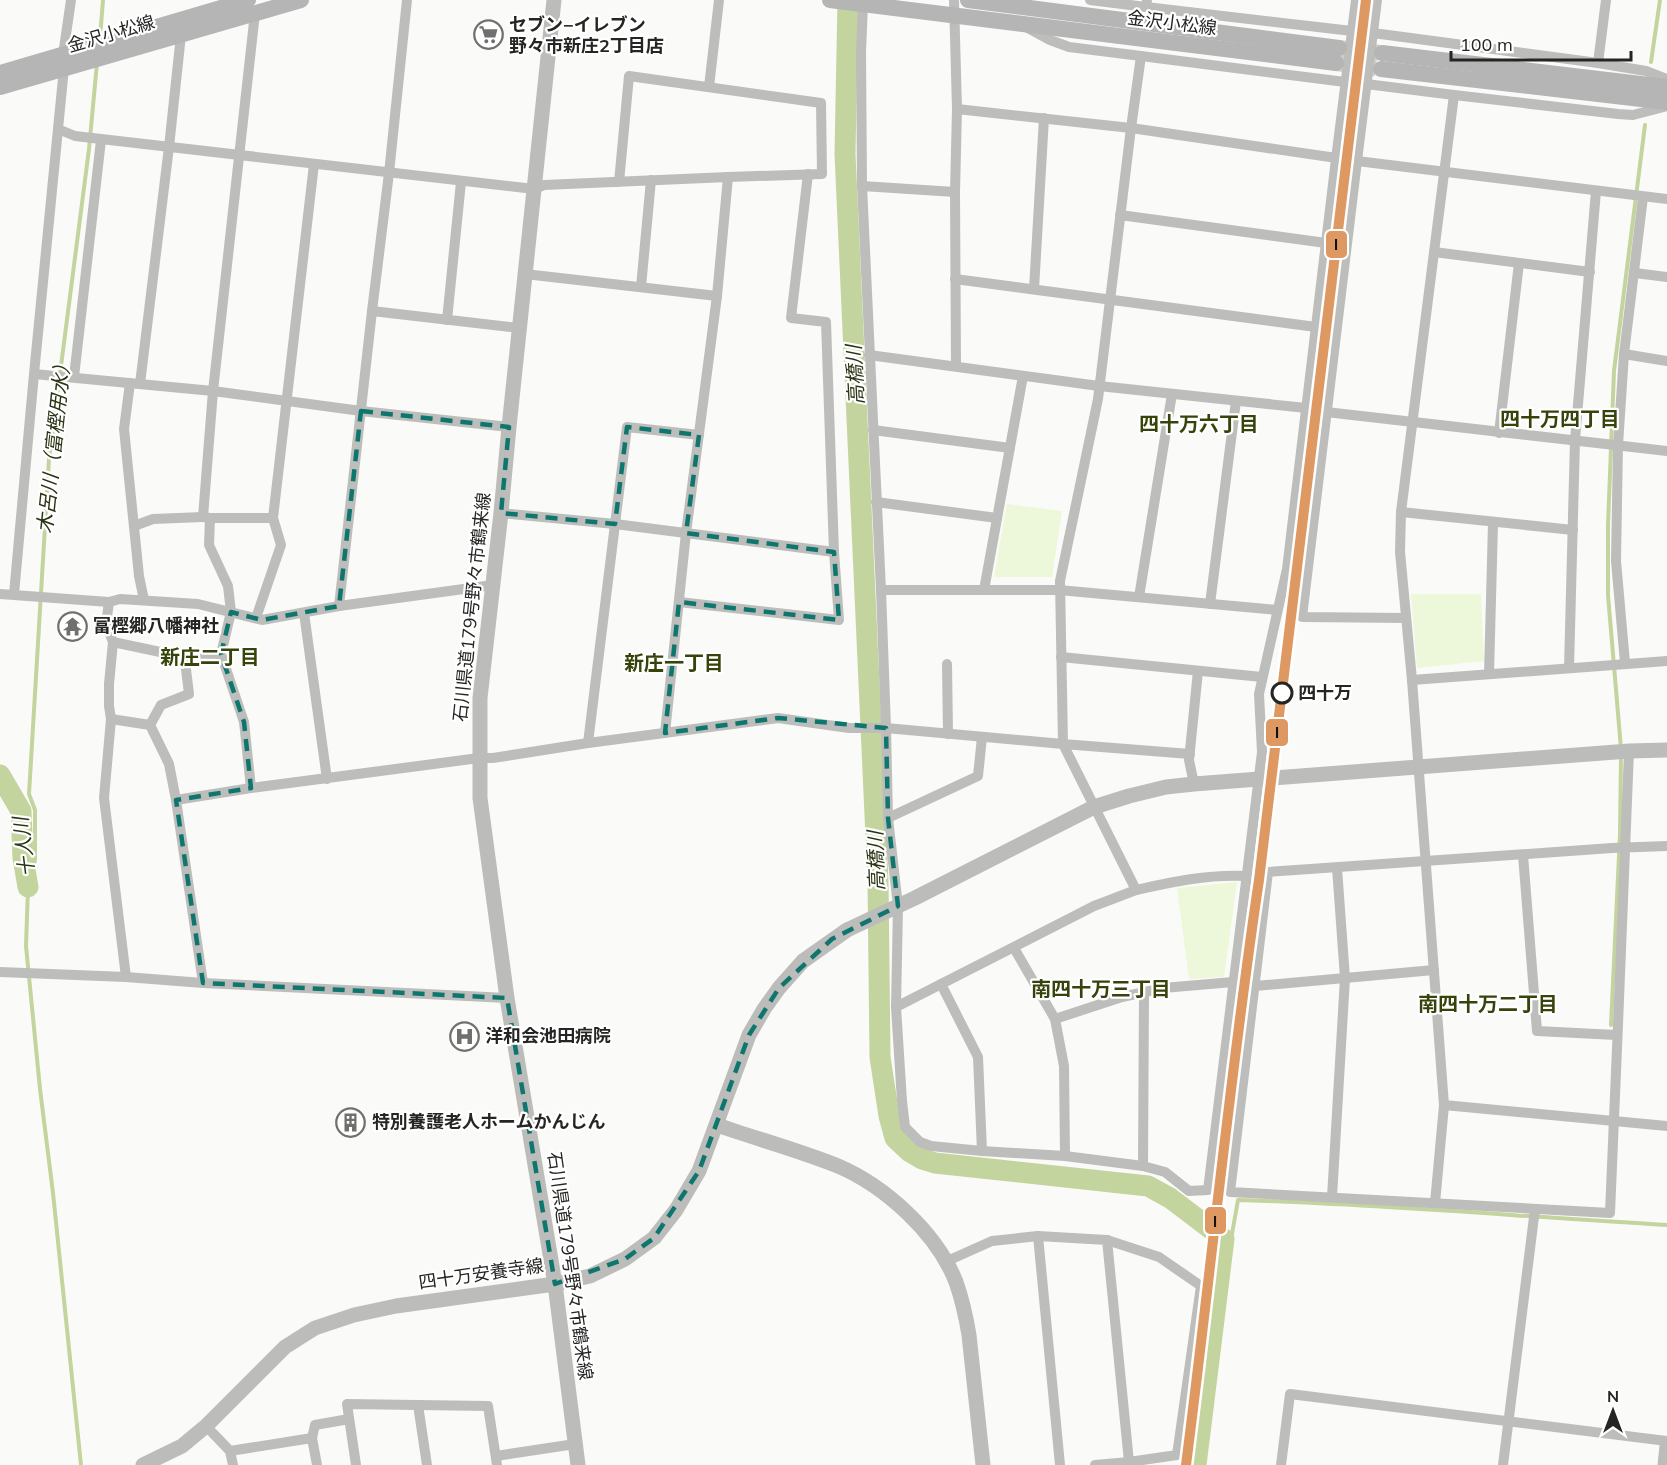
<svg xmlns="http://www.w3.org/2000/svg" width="1667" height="1465" font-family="Mulish,'Noto Sans JP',sans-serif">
<rect width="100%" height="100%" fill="#fafbf8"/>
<g fill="#edf7d9">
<path d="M1007,504L1062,511L1052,577H994Z"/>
<path d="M1411,594H1481L1484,661L1417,668Z"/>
<path d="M1237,882L1224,977L1189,979L1177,888Z"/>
</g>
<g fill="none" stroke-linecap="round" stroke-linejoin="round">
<g stroke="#c3d49e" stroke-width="4">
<path d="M100,38L103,0"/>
<path d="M1651,62L1660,0"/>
<path d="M1621,749L1608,595V525L1614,371L1645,125"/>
<path d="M1611,1025L1620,834L1621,756"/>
<path d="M1224,1239L1232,1234L1238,1200C1381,1204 1524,1217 1667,1225"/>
<path d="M81,1465L53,1193L40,1089L26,946L28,887L35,860V810L29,794L49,459L89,149L97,63"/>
</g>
<g stroke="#c3d49e" stroke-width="21">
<path d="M848,0L845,154L878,881L880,1057L889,1116L895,1138L910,1152L922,1159L935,1163L1148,1186L1170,1198L1224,1239L1196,1465"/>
<path d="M0,775L21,811L23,858L28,887"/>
</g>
<g stroke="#cfd0ce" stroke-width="16" stroke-dasharray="16 8" stroke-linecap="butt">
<path d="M1339,48L1382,53"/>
<path d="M1336,63L1381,69"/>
</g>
<g stroke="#bdbdbc" stroke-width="10">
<path d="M954,0L957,109"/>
<path d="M1090,0L1146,7"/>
<path d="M1147,0L1146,7L1352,31"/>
<path d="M1606,0L1598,63L1646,71L1667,79"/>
<path d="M863,4L861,52L862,186L881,590L886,728L888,818L898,906L896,1007"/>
<path d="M1373,33L1598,63"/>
<path d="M63,55L71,0"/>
<path d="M1141,56L1345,82"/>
<path d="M64,68L58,129L75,136L534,189L544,185L728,177L822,174L821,103L629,76L619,182"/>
<path d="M1366,84L1454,95L1401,512L1400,552L1412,680"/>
<path d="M709,87L719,0"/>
<path d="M1454,95L1618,114L1633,115L1667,106"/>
<path d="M862,186L955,192L957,109L1131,128L1141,56L1069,47L1050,40L1028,28"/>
<path d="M955,192L956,366"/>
<path d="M1120,215L1326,243"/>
<path d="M1434,252L1590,272"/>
<path d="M1635,273L1667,277"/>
<path d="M525,274L717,296"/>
<path d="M955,279L1316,327"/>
<path d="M641,287L651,180"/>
<path d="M1034,289L1044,118"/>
<path d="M372,311L519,328"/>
<path d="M447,320L461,182"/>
<path d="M1624,354L1667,361"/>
<path d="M869,355L1099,386L1306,408"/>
<path d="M34,374L213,391L361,411L509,427"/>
<path d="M74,377L101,140"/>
<path d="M130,383L124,429L139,576L144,600"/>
<path d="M140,384L169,147L181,35"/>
<path d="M1326,412L1667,451"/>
<path d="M873,430L1010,448"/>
<path d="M1499,433L1519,263"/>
<path d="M876,502L997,518"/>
<path d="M1401,512L1573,530"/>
<path d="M501,513L615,524L834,552L826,322L791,318L808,174"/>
<path d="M210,518H273"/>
<path d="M134,526L153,519L203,517"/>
<path d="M881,590H1059L1277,610"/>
<path d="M984,590L1023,376"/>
<path d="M0,594L109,602L120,599L198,604L262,620L339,606L493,585"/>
<path d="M14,594L34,374L58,129"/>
<path d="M1139,597L1172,394"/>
<path d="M109,602L106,624L113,642L165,653L221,654"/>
<path d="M679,602L839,620L834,552"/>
<path d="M1210,604L1236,401"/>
<path d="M339,606L372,311L389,173L407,0"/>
<path d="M304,613L327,779"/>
<path d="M256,618L281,545L273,518L314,164"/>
<path d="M1406,618L1302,617L1357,161L1667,199"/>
<path d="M113,642L109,684V706L111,719L104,798L126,977"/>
<path d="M1061,657L1262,677"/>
<path d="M1667,661L1412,680L1444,1105L1667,1126"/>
<path d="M1625,663L1616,561L1618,445L1624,354L1643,197"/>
<path d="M947,664L948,734"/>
<path d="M1569,668L1575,440L1596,191"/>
<path d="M1489,674L1493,523"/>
<path d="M111,719L150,725L169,764L176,800"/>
<path d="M150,725L161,705L189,694L184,653"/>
<path d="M665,733L686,533L717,296L728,177"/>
<path d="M588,743L627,427L699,435"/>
<path d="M1629,751C1624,905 1616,1059 1610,1213L1230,1192L1268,872L1612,848L1667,846"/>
<path d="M1190,754L1063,744L1060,581L1098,399L1131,128L1357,161L1377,0"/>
<path d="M1194,784L1189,760L1198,671"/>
<path d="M251,788L244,722L221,654L231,612L228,586L209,545L210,518L203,517L213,391L255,13"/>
<path d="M888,818L978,776L982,737"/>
<path d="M1523,855L1537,1031L1616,1035"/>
<path d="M1136,890C1172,882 1208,874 1246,876"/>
<path d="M1014,948L1055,1019L1064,1066L1065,1156"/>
<path d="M0,972L126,977L203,983L507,998"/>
<path d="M203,983L176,800L251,788L479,758H493L588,743L778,718L849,728H886L1063,744L1136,890L1094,906L896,1007L902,1101L905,1127L920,1142L931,1146L982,1151L1065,1156L1143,1166L1165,1172L1189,1191L1208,1190L1262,752L1259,694L1287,569L1336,159L1356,0"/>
<path d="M941,984L978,1057L982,1151"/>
<path d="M1255,986L1434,970"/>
<path d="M1055,1019L1122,997L1163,988L1233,982"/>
<path d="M1143,1166L1144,992"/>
<path d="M1332,1197L1345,978L1337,868"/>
<path d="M1435,1203L1444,1105"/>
<path d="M1038,1236L1060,1465"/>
<path d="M1107,1240L1159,1257L1201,1286L1177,1455L1129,1462L1130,1465"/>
<path d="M945,1262L992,1241L1038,1236L1107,1240L1129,1462L1095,1465"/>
<path d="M418,1405L427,1465"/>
<path d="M206,1426L230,1451L233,1465"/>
<path d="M312,1438L315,1425L349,1419"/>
<path d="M230,1451L312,1438L317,1465"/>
<path d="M496,1456L575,1444"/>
<path d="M356,1465L347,1404L488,1406L497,1465"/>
<path d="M1281,1465L1290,1394L1667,1441"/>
<path d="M1503,1465L1535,1209"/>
</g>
<g stroke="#bcbcbb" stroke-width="15">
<path d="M554,0L509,427L501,513L480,698V798L507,998L555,1284L578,1465"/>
<path d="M717,1125C757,1139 798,1150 838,1166C885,1186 937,1233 956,1282C962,1299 966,1317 969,1335L983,1465"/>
<path d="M143,1465L182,1446L206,1426L285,1347L315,1328L354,1315L396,1306L555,1284L590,1276L625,1259L654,1238L676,1210L699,1171L749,1035L764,1009L779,988L803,961L847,930L915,898L1094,807L1129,796L1166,787L1194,784L1629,751L1667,750"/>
<path d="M1665,1465L1667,1446"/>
</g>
<g stroke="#b4b5b4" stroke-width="16">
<path d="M830,0L1336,63"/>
<path d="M968,0L1339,48"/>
<path d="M1382,53L1667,87"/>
<path d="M1381,69L1667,102"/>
<path d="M0,73L248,0"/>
<path d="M0,87L301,0"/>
</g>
<defs>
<path id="rail-1" d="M1186,1465C1211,1270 1230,1074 1259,880L1366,0"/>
</defs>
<use href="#rail-1" stroke="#fff" stroke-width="15"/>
<use href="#rail-1" stroke="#de9862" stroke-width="10"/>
</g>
<path fill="none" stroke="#0f766e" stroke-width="4.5" stroke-dasharray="12 8" stroke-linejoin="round" d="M361,411L509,427L501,513L615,524L627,427L699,435L686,533L834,552L839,620L679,602L665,733L778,718L886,728L888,818L898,906L832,939L779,988L749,1035L699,1171L654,1238L625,1259L555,1284L507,998L203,983L176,800L251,788L244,722L221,654L231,612L262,620L339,606Z"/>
<defs>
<symbol id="supermarket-ring" viewBox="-11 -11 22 22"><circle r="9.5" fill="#fff" stroke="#70716e" stroke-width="1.5"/><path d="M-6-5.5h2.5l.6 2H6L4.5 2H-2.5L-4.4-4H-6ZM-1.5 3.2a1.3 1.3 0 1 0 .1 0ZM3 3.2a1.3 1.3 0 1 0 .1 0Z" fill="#70716e"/></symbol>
<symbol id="temple-ring" viewBox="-11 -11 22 22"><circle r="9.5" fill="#fff" stroke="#70716e" stroke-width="1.5"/><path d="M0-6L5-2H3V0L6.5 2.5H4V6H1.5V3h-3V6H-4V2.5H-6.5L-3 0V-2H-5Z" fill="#70716e"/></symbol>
<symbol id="hospital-ring" viewBox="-11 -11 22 22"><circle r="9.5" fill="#fff" stroke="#70716e" stroke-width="1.5"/><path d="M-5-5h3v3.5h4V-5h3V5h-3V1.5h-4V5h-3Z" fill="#70716e"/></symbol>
<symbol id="building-ring" viewBox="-11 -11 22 22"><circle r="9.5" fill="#fff" stroke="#70716e" stroke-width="1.5"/><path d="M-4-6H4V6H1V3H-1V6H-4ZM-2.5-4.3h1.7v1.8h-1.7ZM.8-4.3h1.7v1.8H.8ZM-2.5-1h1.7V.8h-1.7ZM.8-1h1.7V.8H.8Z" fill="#70716e"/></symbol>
</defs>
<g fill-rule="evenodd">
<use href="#supermarket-ring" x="472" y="18" width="33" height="33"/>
<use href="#temple-ring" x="56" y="610" width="33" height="33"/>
<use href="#hospital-ring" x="448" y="1020" width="33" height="33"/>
<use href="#building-ring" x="334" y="1106" width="33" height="33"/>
</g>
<circle fill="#fff" stroke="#252624" stroke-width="3" cx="1282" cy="693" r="10"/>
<g text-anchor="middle" stroke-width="4.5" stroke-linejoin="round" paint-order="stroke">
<g font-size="18" fill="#252624" stroke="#fff">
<text transform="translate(1172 23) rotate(7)" y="6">金沢小松線</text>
<text transform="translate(111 34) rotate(-16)" y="6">金沢小松線</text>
<text transform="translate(472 607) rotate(-84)" y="6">石川県道179号野々市鶴来線</text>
<text transform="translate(570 1266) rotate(82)" y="6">石川県道179号野々市鶴来線</text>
<text transform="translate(481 1274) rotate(-8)" y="6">四十万安養寺線</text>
</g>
<g font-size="18" font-weight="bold" fill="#252624" stroke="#fff" text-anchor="start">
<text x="509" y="31">セブン−イレブン<tspan x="509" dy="21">野々市新庄2丁目店</tspan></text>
<text x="93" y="632">富樫郷八幡神社</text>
<text x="485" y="1042">洋和会池田病院</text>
<text x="372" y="1128">特別養護老人ホームかんじん</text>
</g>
<g font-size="18" font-weight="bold" fill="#252624" stroke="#fff" text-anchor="start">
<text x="1298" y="699">四十万</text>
</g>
<g font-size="20" font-style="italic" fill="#2b3414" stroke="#fff">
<text transform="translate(855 375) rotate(-93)" y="7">高橋川</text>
<text transform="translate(54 444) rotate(-84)" y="7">木呂川（富樫用水）</text>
<text transform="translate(24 847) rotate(-97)" y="7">十人川</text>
<text transform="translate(876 861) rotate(-92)" y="7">高橋川</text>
</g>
<g font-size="20" font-weight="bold" fill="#36440b" stroke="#fff">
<text x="1560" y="426">四十万四丁目</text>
<text x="1199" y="431">四十万六丁目</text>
<text x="210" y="664">新庄二丁目</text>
<text x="674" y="670">新庄一丁目</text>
<text x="1101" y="996">南四十万三丁目</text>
<text x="1488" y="1011">南四十万二丁目</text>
</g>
</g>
<g stroke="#fff" stroke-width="2">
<rect x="1325" y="230" width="23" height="29" rx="6" fill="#de9862"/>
<rect x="1265" y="718" width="24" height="29" rx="6" fill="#de9862"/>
<rect x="1204" y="1206" width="23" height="29" rx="6" fill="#de9862"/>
</g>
<g font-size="16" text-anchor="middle" font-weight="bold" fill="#111">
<text x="1336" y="250">I</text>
<text x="1277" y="738">I</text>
<text x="1215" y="1227">I</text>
</g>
<g transform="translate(1613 1411)" stroke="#ffffff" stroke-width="4.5" paint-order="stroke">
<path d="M0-4.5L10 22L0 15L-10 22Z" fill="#252624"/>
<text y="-9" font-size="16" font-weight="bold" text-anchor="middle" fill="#252624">N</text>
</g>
<path d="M1451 51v9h180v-9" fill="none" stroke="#252624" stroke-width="3"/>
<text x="1460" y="51" font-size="18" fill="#252624" stroke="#ffffff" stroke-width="4.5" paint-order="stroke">100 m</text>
</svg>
